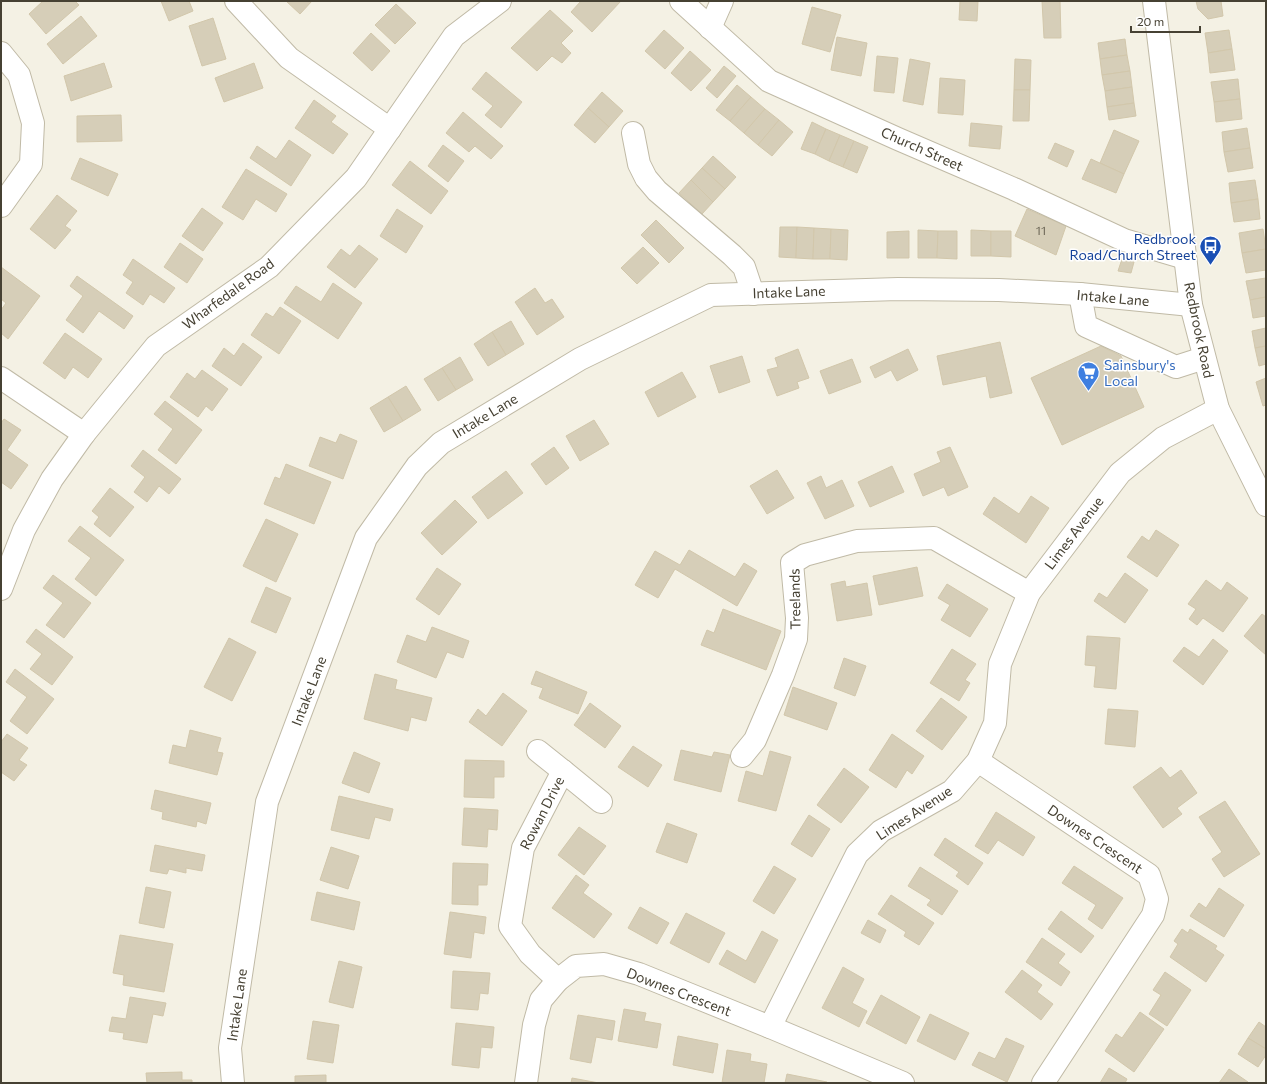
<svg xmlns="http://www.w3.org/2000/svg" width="1267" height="1084" font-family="Commissioner,sans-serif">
<rect width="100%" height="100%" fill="#f4f1e4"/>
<g fill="#d6ceb8" stroke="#d2c7ab">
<path d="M43,1H75L79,5L46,34L29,14Z"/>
<path d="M161,1H189L193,11L169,21Z"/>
<path d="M286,1H312L300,14Z"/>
<path d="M581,1H621L592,32L571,12Z"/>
<path d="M960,1H978L977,21L959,20Z"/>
<path d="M1042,1H1060L1061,38H1044Z"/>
<path d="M1196,1H1221L1223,16L1208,19L1198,9Z"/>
<path d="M396,4L416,23L395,44L375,25Z"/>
<path d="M812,7L841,15L830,52L802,44Z"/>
<path d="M550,10L573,31L561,43L571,53L562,63L552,56L537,71L511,48Z"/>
<path d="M81,16L97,36L63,64L47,44Z"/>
<path d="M213,18L226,59L202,66L189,26Z"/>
<path d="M664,30L684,48L665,69L645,51Z"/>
<path d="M1229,30L1232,49L1208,53L1205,33Z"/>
<path d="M371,33L390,51L372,71L353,53Z"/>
<path d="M837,37L867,43L861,76L831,70Z"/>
<path d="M1125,39L1127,55L1100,59L1098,43Z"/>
<path d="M1232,49L1235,70L1210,73L1208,53Z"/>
<path d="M690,51L711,70L691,91L671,73Z"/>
<path d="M1127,55L1130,71L1102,75L1100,59Z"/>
<path d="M877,56L898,58L894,93L874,91Z"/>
<path d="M910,59L930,63L923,105L903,101Z"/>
<path d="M1015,59L1031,60L1030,90H1014Z"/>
<path d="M104,63L112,87L71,101L64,76Z"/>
<path d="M254,63L263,88L224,102L215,78Z"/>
<path d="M724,66L736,76L717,98L706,88Z"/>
<path d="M1130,71L1132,87L1105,91L1102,75Z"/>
<path d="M486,72L522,102L501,128L485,115L493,106L472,89Z"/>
<path d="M940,78L965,80L963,115L938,113Z"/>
<path d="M1238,79L1240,99L1214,102L1211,82Z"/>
<path d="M737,85L751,97L730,121L716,110Z"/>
<path d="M1132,87L1134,103L1107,107L1105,91Z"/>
<path d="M1014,90H1030L1029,121H1013Z"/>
<path d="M602,92L623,111L609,127L588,108Z"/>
<path d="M751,97L765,109L744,133L730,121Z"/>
<path d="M1240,99L1242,119L1216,122L1214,102Z"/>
<path d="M314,100L336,116L331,122L348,134L333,154L295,128Z"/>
<path d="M1134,103L1136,116L1109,120L1107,107Z"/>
<path d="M588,108L609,127L595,143L574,125Z"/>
<path d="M765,109L779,120L758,145L744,133Z"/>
<path d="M463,112L503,146L491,159L475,146L469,152L446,133Z"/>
<path d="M121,115L122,141L77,142V116Z"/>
<path d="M779,120L793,132L772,156L758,145Z"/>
<path d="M812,122L826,129L815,154L801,149Z"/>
<path d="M971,123L1002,126L1000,149L969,146Z"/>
<path d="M1247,128L1250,148L1224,152L1222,132Z"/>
<path d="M826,129L840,135L829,161L815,154Z"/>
<path d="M1114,130L1139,141L1124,174L1100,163Z"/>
<path d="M840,135L854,141L843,167L829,161Z"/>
<path d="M289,140L311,155L291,186L250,158L257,146L276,159Z"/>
<path d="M854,141L868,147L857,173L843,167Z"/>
<path d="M1055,143L1074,151L1067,167L1048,158Z"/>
<path d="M443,145L464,161L448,182L428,166Z"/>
<path d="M1250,148L1253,168L1228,172L1224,152Z"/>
<path d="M713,156L736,177L725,189L702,168Z"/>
<path d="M80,158L118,174L108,196L71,179Z"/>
<path d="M1091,159L1124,174L1116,193L1082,179Z"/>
<path d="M410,161L448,191L431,214L392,185Z"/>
<path d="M702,168L725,189L713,202L691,180Z"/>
<path d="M246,169L287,194L276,212L256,199L243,220L222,207Z"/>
<path d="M691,180L713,202L702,214L679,193Z"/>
<path d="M1255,180L1258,199L1231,203L1229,183Z"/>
<path d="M57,195L77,211L65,226L71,230L55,249L30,229Z"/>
<path d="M1258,199L1260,219L1234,222L1231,203Z"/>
<path d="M202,208L223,223L203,251L182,236Z"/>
<path d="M397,209L423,226L406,253L380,236Z"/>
<path d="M1027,209L1066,226L1056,255L1015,236Z"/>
<path d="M656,220L684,248L669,263L641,235Z"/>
<path d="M780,227H797L796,258L779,257Z"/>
<path d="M797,227L814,228L813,259L796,258Z"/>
<path d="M814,228L831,229L830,259H813Z"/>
<path d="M831,229L848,230L847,260L830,259Z"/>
<path d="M1263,229L1266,249L1242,253L1239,233Z"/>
<path d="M918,230L938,231L937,258H918Z"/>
<path d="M971,230L991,231V256H971Z"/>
<path d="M909,231V258H887V232Z"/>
<path d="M938,231H957V259L937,258Z"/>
<path d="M991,231H1011V257L991,256Z"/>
<path d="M180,243L203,259L187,283L164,267Z"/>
<path d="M359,245L378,259L355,288L327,267L341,249L350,256Z"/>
<path d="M643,247L659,263L637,284L621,268Z"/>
<path d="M1266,249V270L1246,273L1242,253Z"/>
<path d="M133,259L175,288L164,303L150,294L143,305L126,293L133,282L123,275Z"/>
<path d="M1122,259L1134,262L1131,273L1118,271Z"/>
<path d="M1,267L40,296L8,339L1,333V310L6,303L1,299Z"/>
<path d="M77,276L133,316L124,329L99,311L83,333L66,320L83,296L70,286Z"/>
<path d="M1266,278V297L1250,300L1246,281Z"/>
<path d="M333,283L362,303L338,339L284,303L296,286L321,302Z"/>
<path d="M535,288L545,303L552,299L564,317L537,335L515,302Z"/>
<path d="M1266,297V316L1253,318L1250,300Z"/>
<path d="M280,307L301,321L279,354L251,335L266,313L273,317Z"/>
<path d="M511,321L524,344L506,355L492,332Z"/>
<path d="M1266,328V346L1255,348L1252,331Z"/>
<path d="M492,332L506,355L488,366L474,344Z"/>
<path d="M65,333L102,359L88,378L73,367L65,379L43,363Z"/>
<path d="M1000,342L1012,393L990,398L986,376L943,385L937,356Z"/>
<path d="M243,343L262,357L241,386L212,366L224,348L234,356Z"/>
<path d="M1101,346L1121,356L1144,407L1062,445L1031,378Z"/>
<path d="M1266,346V364L1259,366L1255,348Z"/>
<path d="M798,349L809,378L797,382L799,388L777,396L767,370L778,367L775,358Z"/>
<path d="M908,349L918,370L897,381L891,370L875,378L870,367Z"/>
<path d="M742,356L750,382L719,393L710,366Z"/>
<path d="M460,357L473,380L456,390L442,368Z"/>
<path d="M852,359L861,382L829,394L820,371Z"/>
<path d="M442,368L456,390L438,401L424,379Z"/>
<path d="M202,370L228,389L212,411L206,406L198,417L170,397L187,373L195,379Z"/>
<path d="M682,372L696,397L658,417L645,392Z"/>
<path d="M1266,378V405L1263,406L1256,382Z"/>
<path d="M406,386L421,410L403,421L388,397Z"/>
<path d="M388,397L403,421L384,432L370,408Z"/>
<path d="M165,401L202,430L176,464L158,450L173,429L154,414Z"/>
<path d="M4,419L21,430L7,450L28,465L11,489L1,482V423Z"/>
<path d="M594,420L609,444L580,461L566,436Z"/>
<path d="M340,434L357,441L343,479L309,466L320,437L336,443Z"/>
<path d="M554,447L569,468L546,485L531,464Z"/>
<path d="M950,447L968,487L948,496L944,487L923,496L914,474L941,462L937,452Z"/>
<path d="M143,450L181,479L169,494L159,486L147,502L134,492L145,477L131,466Z"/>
<path d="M286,464L331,482L314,524L264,504L275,477L280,479Z"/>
<path d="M892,466L904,492L870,507L858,482Z"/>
<path d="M777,470L794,498L767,514L750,486Z"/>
<path d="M506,471L523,493L488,519L472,497Z"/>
<path d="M821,476L826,488L842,480L854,506L825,519L807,483Z"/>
<path d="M110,488L134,507L110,537L94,524L99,517L92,511Z"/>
<path d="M1031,496L1049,508L1026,543L983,514L994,497L1019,514Z"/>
<path d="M455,500L477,522L442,555L421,533Z"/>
<path d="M266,519L298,534L276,582L243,566Z"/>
<path d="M80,526L124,560L96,596L75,579L91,558L68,541Z"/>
<path d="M1156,530L1179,545L1157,577L1127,557L1142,536L1149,541Z"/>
<path d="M689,550L735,577L744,563L757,571L737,606L675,569L658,598L635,585L655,551L680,565Z"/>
<path d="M917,567L923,596L879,605L873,576Z"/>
<path d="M437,568L461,584L439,615L416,599Z"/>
<path d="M1125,573L1148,590L1125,623L1094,601L1099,593L1107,598Z"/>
<path d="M53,575L91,603L64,638L46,625L63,603L43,588Z"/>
<path d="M1206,580L1221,591L1227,582L1248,598L1223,632L1203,618L1197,625L1189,619L1196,609L1188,604Z"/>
<path d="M845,581L846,587L867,583L872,615L837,621L831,584Z"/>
<path d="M947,584L988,609L970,637L941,620L950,605L938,598Z"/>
<path d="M266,587L291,598L276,633L251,622Z"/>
<path d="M723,609L781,631L766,670L701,645L707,630L714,633Z"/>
<path d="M1262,614L1266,617V655L1244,636Z"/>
<path d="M432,627L469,641L463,658L447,652L436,678L397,662L407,635L426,642Z"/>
<path d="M36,629L73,657L52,685L30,669L42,654L26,642Z"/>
<path d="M1087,636L1120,638L1116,689L1094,687L1096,666L1085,665Z"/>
<path d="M229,638L256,652L232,701L204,687Z"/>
<path d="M1213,639L1228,651L1203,685L1173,661L1184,647L1199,657Z"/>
<path d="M952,649L976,664L965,680L970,683L959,701L930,683Z"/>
<path d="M844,658L866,666L855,696L834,688Z"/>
<path d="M15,669L54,699L27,734L10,721L27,697L6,682Z"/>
<path d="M536,671L587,692L578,714L539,698L543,688L531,684Z"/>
<path d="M375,674L397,680L395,689L432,698L426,721L411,717L408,731L364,719Z"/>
<path d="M793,687L837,703L827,730L784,715Z"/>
<path d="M503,693L527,711L502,746L469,722L478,709L486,716Z"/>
<path d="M941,698L967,717L942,750L916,731Z"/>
<path d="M590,703L621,726L605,748L574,725Z"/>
<path d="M1108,709L1138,711L1135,747L1105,744Z"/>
<path d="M190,730L221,738L217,752L223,753L217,775L169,763L173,745L186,748Z"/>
<path d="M7,734L28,748L19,760L27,765L14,781L1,772V742Z"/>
<path d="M892,734L924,756L912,774L907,770L896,788L869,770Z"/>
<path d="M633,746L662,765L648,787L618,767Z"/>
<path d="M681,750L712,757L714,752L730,755L721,792L674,780Z"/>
<path d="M770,751L791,757L776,811L738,801L746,771L763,776Z"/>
<path d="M354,752L380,763L369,793L342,783Z"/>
<path d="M465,760L504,761V777H494V798L464,797Z"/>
<path d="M1161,767L1170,778L1181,770L1197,793L1177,808L1182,814L1163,828L1133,787Z"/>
<path d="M844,768L869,787L841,823L817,805Z"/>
<path d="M155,790L211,803L206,824L197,821L196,827L162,819L163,812L151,809Z"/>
<path d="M339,796L393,809L390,821L375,817L369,839L331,830Z"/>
<path d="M1225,801L1260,854L1224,877L1212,859L1222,852L1199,817Z"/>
<path d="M464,808L498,810L497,830L488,829L487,847L462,845Z"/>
<path d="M996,812L1035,837L1023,856L998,840L988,854L975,846Z"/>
<path d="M809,815L830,829L812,857L791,844Z"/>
<path d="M667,823L697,834L687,863L656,852Z"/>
<path d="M579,827L606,846L584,875L558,855Z"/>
<path d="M945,838L983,863L968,885L956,876L959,872L934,855Z"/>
<path d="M155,845L205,855L202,871L186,868V873L169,869L167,874L150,871Z"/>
<path d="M331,847L359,856L348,889L320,880Z"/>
<path d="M453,863L488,864L487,885H478V905L452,904Z"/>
<path d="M774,866L796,879L774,914L753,901Z"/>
<path d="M1074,866L1123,898L1102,929L1088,919L1096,905L1062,883Z"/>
<path d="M920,867L958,891L942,915L927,905L931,900L908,886Z"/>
<path d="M576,875L589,885L583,893L612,914L594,938L552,908Z"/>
<path d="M146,887L171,892L164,928L139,923Z"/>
<path d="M1219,888L1244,905L1224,937L1190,916L1199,903L1206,908Z"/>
<path d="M317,892L360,902L354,930L311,920Z"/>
<path d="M891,895L934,923L919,945L904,936L906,932L878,914Z"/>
<path d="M640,907L669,923L657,944L628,928Z"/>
<path d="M1061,911L1094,936L1081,953L1048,929Z"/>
<path d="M450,912L486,917L484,934L474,932L471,958L444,954Z"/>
<path d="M686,913L725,933L709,963L670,943Z"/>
<path d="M868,920L886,930L880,943L861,933Z"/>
<path d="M1182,929L1188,933L1190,929L1217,946L1215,949L1224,955L1206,982L1170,957L1178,944L1174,941Z"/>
<path d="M762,931L778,940L755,983L719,964L727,950L746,961Z"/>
<path d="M120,935L173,944L164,992L123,985L124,975L113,973Z"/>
<path d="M1042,938L1065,954L1058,963L1070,972L1061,986L1026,962Z"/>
<path d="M339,961L362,967L353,1008L329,1002Z"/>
<path d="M843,967L864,979L852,1003L867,1011L859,1027L822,1008Z"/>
<path d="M1022,970L1042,985L1037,992L1053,1004L1041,1020L1005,992Z"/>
<path d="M453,971L490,973L488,994L480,993L478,1010L451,1008Z"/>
<path d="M1165,972L1191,990L1167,1026L1149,1014L1161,995L1153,990Z"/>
<path d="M881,995L920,1017L906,1044L866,1023Z"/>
<path d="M130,997L166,1003L163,1016L153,1014L147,1043L123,1039L124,1033L109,1031L112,1017L126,1019Z"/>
<path d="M624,1009L646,1013L644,1021L661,1024L657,1048L618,1041Z"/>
<path d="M1140,1012L1164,1029L1134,1072L1105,1051L1116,1034L1122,1038Z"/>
<path d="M930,1014L969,1033L955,1060L917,1041Z"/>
<path d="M578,1015L615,1021L612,1040L596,1037L591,1063L570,1059Z"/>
<path d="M313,1021L339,1025L333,1063L307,1059Z"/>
<path d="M1259,1022L1266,1027V1049L1248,1038Z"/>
<path d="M456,1023L494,1027L492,1048L481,1047L479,1068L452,1065Z"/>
<path d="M678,1036L718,1044L713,1073L673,1065Z"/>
<path d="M1006,1038L1024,1046L1007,1082L972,1065L979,1052L995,1059Z"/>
<path d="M1248,1038L1266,1049V1055L1258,1067L1238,1054Z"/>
<path d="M727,1050L751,1054L750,1061L767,1064L764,1083H722Z"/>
<path d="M1109,1068L1127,1079L1125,1083H1100Z"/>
<path d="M1229,1069L1248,1082L1247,1083H1219Z"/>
<path d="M182,1072V1080H192V1083H147L146,1073Z"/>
<path d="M787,1074L827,1082V1083H785Z"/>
<path d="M326,1075V1083H295V1076Z"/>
<path d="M572,1078L599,1083H571Z"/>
</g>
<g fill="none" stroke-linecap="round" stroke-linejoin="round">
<defs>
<g id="minor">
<path d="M236,1L289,58L390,129"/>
<path d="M681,1L769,81L898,139L1014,189L1124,240L1185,258"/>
<path d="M1154,1L1191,305L1218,409L1266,505"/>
<path d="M710,28L722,1"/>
<path d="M1,53L19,75L33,123L31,164L1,206"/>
<path d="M633,133L639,164L646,178L657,191L732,255L744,267L753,294"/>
<path d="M1080,294L1086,326L1176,367L1204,358"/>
<path d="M1,378L84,434"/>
<path d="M1,589L24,530L52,479L84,434L156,346L269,267L356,178L454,36L500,1"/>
<path d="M538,751L563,771"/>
<path d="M742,756L755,740L783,675L796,639L797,618L792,563L805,555L857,541L934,538L1029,593"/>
<path d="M978,761L1149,875L1157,899L1153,915L1043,1083"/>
<path d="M558,980L530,954L510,926L523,848L563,771L601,802"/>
<path d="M770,1027L857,854L881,831L952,791L978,761L995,723L1000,664L1029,593L1120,473L1163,438L1218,409"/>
<path d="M233,1083L230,1048L267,802L366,538L417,466L441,443L580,359L711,295L898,289L999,290L1080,294L1191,305"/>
<path d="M526,1083L534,1025L541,1000L558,980L576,966L604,964L639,974L770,1027L903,1083"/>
</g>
</defs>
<use href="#minor" stroke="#c0baa6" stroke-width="24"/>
<use href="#minor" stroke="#fff" stroke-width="22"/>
</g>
<defs>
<symbol id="bus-pin" viewBox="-11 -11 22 30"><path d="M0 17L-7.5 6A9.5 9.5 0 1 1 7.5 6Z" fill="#1a4fb4" stroke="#fff"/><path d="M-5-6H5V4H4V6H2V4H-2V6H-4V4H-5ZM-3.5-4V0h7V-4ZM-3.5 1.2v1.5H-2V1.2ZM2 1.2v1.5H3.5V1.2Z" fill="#fff"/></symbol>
<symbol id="supermarket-pin" viewBox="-11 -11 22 30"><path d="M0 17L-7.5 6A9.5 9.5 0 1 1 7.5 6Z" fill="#3f7fe0" stroke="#fff"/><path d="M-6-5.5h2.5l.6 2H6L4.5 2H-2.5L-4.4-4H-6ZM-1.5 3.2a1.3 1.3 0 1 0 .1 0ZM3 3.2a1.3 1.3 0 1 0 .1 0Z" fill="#fff"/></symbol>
</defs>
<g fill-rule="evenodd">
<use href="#bus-pin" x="1198" y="234" width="25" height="34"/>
<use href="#supermarket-pin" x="1076" y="360" width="25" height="34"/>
</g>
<g text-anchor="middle" stroke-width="3" stroke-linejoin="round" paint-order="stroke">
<g font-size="12" fill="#6a6454">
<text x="1041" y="235">11</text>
</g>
<g font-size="14" fill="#464133" stroke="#fff">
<text transform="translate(922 149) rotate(24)" y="5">Church Street</text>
<text transform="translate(789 292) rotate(-2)" y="5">Intake Lane</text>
<text transform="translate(228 294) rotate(-36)" y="5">Wharfedale Road</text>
<text transform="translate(1113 298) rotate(5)" y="5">Intake Lane</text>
<text transform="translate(1199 330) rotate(78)" y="5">Redbrook Road</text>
<text transform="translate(485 416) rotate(-31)" y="5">Intake Lane</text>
<text transform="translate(1074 533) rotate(-53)" y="5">Limes Avenue</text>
<text transform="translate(795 599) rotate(-91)" y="5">Treelands</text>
<text transform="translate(309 691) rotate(-69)" y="5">Intake Lane</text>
<text transform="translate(542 813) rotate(-63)" y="5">Rowan Drive</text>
<text transform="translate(914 813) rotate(-33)" y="5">Limes Avenue</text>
<text transform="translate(1095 839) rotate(34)" y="5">Downes Crescent</text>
<text transform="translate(679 992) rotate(21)" y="5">Downes Crescent</text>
<text transform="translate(237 1005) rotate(-82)" y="5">Intake Lane</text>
</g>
<g font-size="14" fill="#164399" stroke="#fff" text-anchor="end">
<text x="1196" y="244">Redbrook<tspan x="1196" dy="16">Road/Church Street</tspan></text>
</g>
<g font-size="14" fill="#366cbe" stroke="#fff" text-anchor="start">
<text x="1104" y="370">Sainsbury's<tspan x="1104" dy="16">Local</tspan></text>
</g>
</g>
<rect width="1267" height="1084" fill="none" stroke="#464133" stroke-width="4"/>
<path d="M1131 26v6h69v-6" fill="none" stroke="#464133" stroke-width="2"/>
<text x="1137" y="26" font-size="12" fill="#464133" stroke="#ffffff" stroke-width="3" paint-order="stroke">20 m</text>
</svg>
